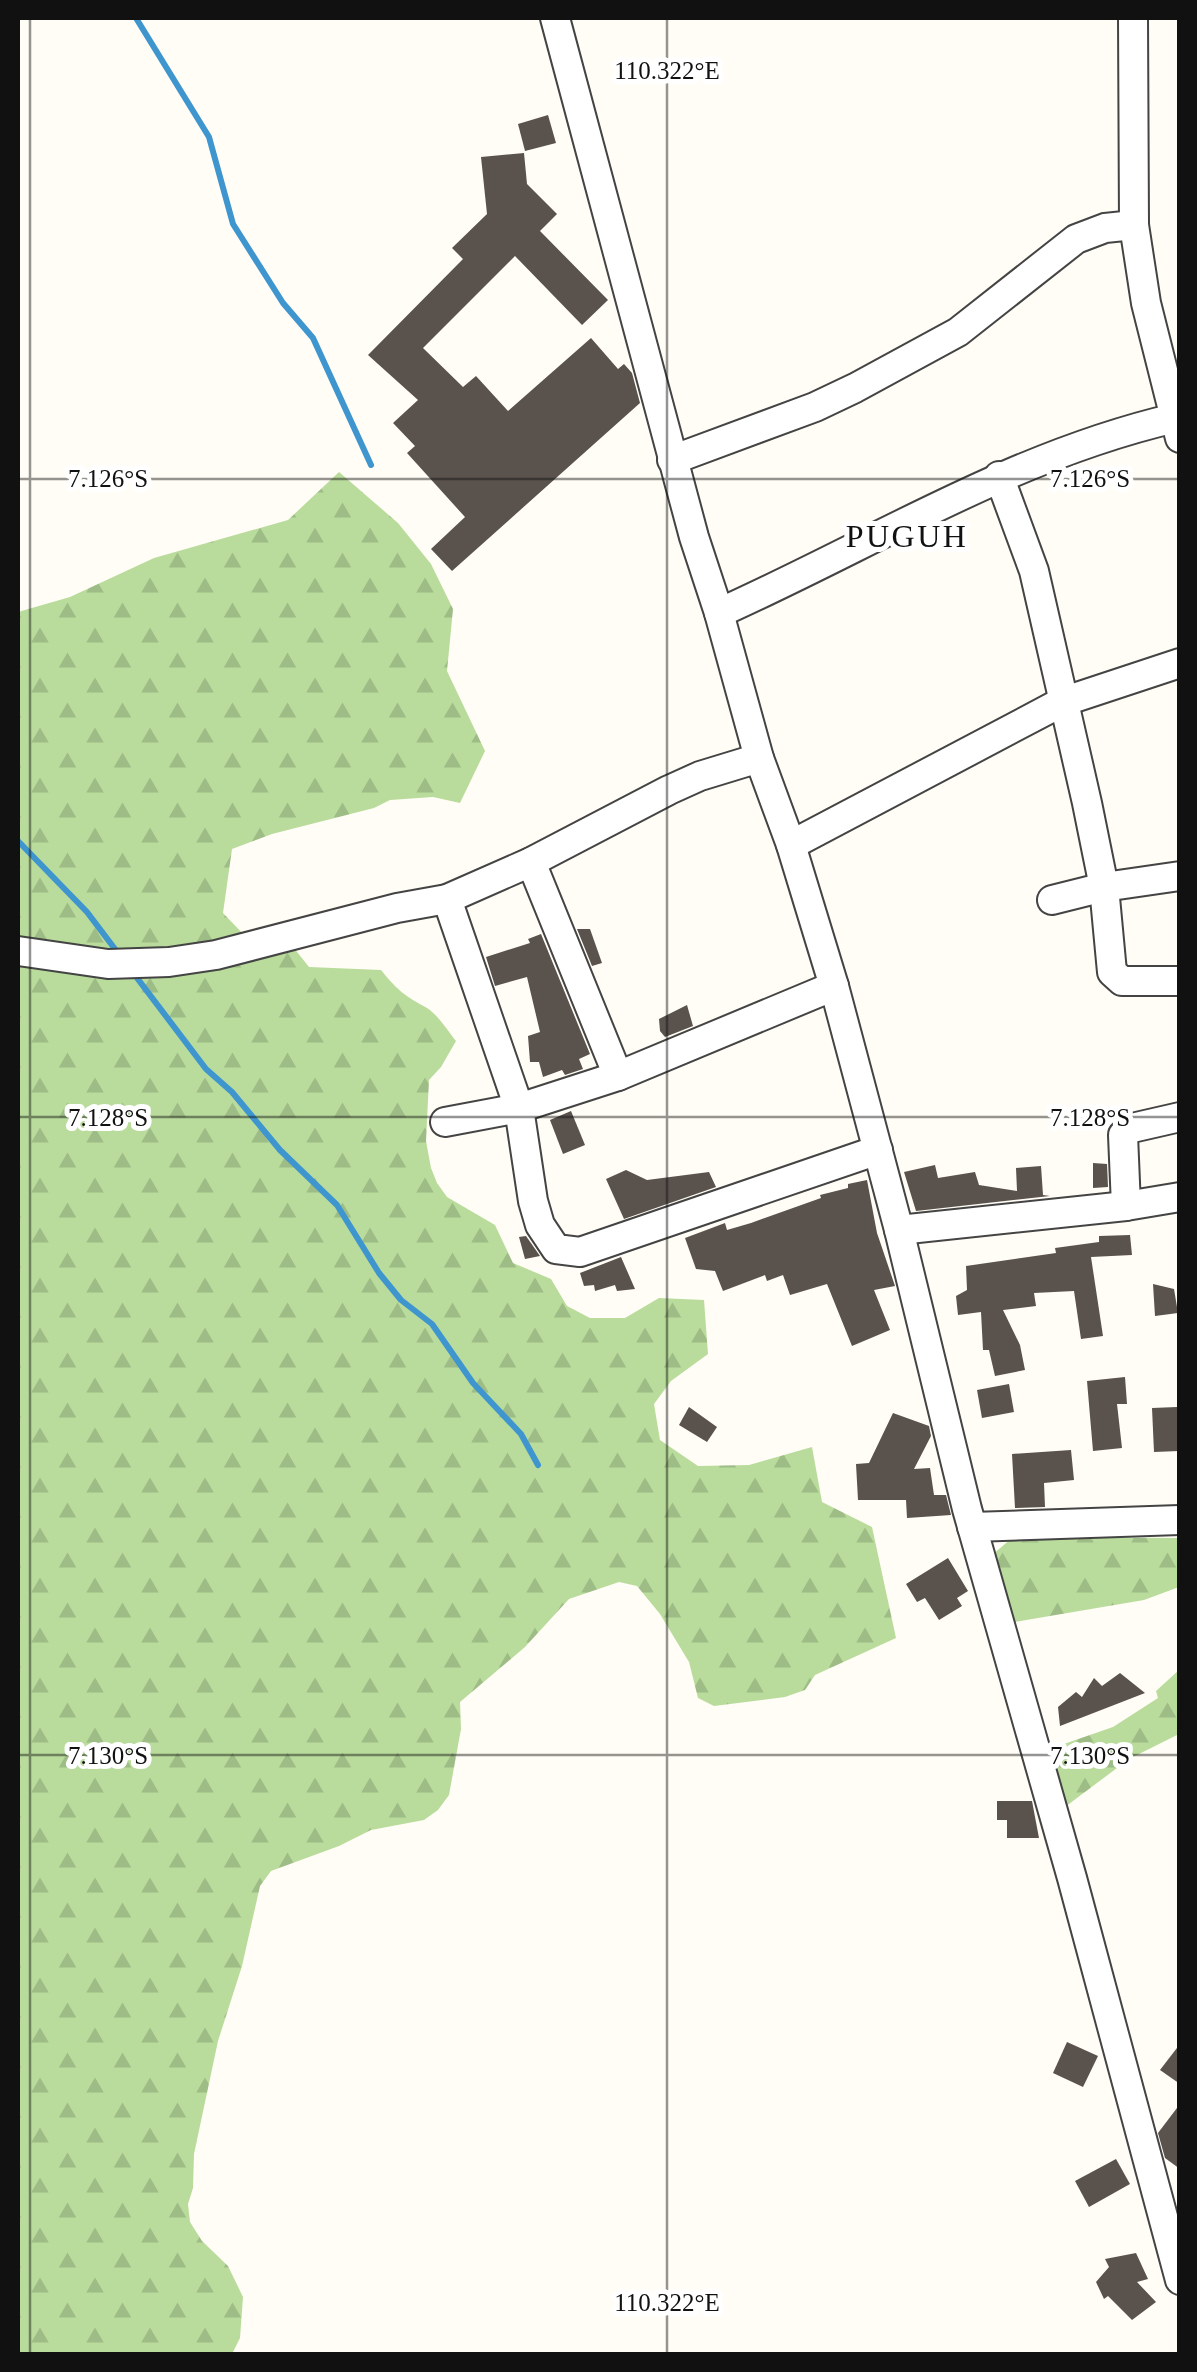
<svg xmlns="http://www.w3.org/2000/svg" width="1197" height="2372" font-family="Georgia,serif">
<defs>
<pattern id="forest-firs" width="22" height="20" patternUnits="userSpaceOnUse" patternTransform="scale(2.5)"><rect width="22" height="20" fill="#b9dc9c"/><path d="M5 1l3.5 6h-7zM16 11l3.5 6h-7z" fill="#9ebc85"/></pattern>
</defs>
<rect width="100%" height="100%" fill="#fffdf5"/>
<g fill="url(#forest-firs)">
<path d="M339,472L398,523L431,564L453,609L447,671L485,751L460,803L433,797L390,800L374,808L272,834L232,849L223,913L246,937L278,928L309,967L381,970C398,991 405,996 427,1008C438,1015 448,1031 456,1041L441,1067L429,1080L426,1141L431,1168L437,1183L447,1197L495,1225L513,1263L551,1279L567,1306L590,1318H625L659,1298L704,1300L708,1354L671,1381L654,1404L660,1440L698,1466L749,1465L812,1447L822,1502L872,1527L896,1638L815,1675L805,1690L785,1697L714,1706L698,1698L689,1662L660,1614L637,1586L619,1582L569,1599L525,1647L460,1702L461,1729L449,1795L438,1810L424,1820L371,1830L339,1846L271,1871L260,1886L242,1966L218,2041L194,2154L193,2188L188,2204L190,2222L202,2241L228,2266L243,2297L240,2338L232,2354H18V612L70,597L154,558L288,520Z"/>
<path d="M1013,1537L1179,1538V1587L1144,1600L1015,1622L999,1603L991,1556Z"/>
<path d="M1179,1670V1734L1129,1759L1065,1807L1054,1759L1061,1745L1113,1727L1158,1698L1156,1691Z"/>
</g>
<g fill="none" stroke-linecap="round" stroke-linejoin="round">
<g stroke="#3f96cf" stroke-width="6">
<path d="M136,18L209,137L233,224L283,303L313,338L371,465"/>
<path d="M18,841L87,912L121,957"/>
<path d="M131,970L206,1069L232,1092L280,1150L337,1205L379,1273L401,1300L432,1324L473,1383L521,1434L538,1465"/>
</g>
</g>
<g fill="#5a524d">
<path d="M548,115L556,143L525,151L518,124Z"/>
<path d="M524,153L527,184L557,214L540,231L608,300L582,325L515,256L423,348L463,387L476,376L508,411L591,338L618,369L624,364L632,373L640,403L452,571L431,549L465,517L407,453L415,446L393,423L418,400L368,355L463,259L452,248L487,214L481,157Z"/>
<path d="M577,929H590L602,963L592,966Z"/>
<path d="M541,934L590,1054L579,1059L583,1069L565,1075L562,1070L543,1077L539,1062H530L528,1036L540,1032L527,977L495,986L486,957L530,943L528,939Z"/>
<path d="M687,1005L693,1026L665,1037L660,1031L659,1019Z"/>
<path d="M571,1111L585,1145L563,1154L550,1120Z"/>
<path d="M1093,1163L1107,1164L1108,1187L1093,1188Z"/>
<path d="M935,1165L938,1178L975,1172L979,1185L1017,1191L1016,1168L1041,1166L1043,1195L1050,1196L916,1211L904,1172Z"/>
<path d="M626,1170L647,1180L709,1172L716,1187L624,1219L606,1179Z"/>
<path d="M867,1180L877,1233L895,1286L874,1290L890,1330L852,1346L827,1284L790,1295L783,1275L767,1281L765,1275L723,1291L715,1271L696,1269L685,1238L725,1223L727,1230L751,1223L821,1198L820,1195L848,1188V1184Z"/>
<path d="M1130,1235L1132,1255L1091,1257L1103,1336L1081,1339L1074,1291L1034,1293L1036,1306L1003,1310L1020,1345L1025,1370L995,1376L989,1350H983L981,1312L958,1315L956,1296L967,1290L966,1266L1056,1253L1055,1248L1099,1242V1236Z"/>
<path d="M526,1236L540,1256L525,1259L519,1237Z"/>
<path d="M621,1257L635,1289L617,1291L615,1285L595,1291L594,1285L584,1286L580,1273Z"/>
<path d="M1153,1284L1174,1289L1178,1313L1155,1316Z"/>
<path d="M1125,1377L1127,1404H1117L1122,1448L1093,1451L1087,1381Z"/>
<path d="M1009,1384L1014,1412L982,1418L977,1390Z"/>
<path d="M689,1407L717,1427L707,1442L679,1425Z"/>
<path d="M1177,1407L1179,1451L1154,1452L1152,1408Z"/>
<path d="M893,1413L929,1426L931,1436L914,1469L930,1468L934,1495H946L951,1515L907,1518L906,1500H858L856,1464L869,1463Z"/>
<path d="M1071,1450L1074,1480L1044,1483L1045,1507L1015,1508L1012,1454Z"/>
<path d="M948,1558L968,1591L957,1598L962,1606L939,1620L925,1598L917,1602L906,1584Z"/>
<path d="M1120,1673L1145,1693L1060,1726L1058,1707L1076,1692L1082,1697L1094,1678L1102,1686Z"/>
<path d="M997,1801H1032L1039,1838H1007V1820H997Z"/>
<path d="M1067,2042L1098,2056L1083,2087L1053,2073Z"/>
<path d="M1180,2044V2084L1160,2070Z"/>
<path d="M1180,2104V2169L1165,2158L1158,2133Z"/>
<path d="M1116,2159L1130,2184L1089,2207L1075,2181Z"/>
<path d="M1136,2253L1148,2279L1137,2282L1156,2302L1132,2320L1108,2296L1104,2299L1096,2282L1109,2267L1105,2259Z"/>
</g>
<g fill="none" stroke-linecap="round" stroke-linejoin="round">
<defs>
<g id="minor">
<path d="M555,18L694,537L719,613L759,758L791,845L834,986L899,1230L967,1509L1072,1878L1180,2280"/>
<path d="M1133,18L1134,225L1146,303L1180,438"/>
<path d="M672,460L815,407L855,388L958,332L1076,239L1105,228L1134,225"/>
<path d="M999,476L1034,571L1087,803L1104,887L1112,972L1122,981H1180"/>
<path d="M719,613C871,545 1011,456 1175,418"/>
<path d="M791,845L1062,702L1180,663"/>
<path d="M531,862L618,1076"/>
<path d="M447,899L519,1108L533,1201L540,1225L556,1249L580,1252L878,1150"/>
<path d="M1052,900L1104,887L1180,876"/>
<path d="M18,951L108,964L169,962L216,955L397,908L447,899L531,862L669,790L700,776L759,758"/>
<path d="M445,1122L519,1108L618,1076L834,986"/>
<path d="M1126,1206L1123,1135L1132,1128L1180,1117"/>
<path d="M899,1230L1126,1206L1180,1197"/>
<path d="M972,1527L1180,1520"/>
</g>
</defs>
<use href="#minor" stroke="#444" stroke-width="32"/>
<use href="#minor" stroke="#fff" stroke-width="28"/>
</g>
<path fill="none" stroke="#111" stroke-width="2.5" stroke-opacity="0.45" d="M30,18V2354M667,18V2354M18,479H1180M18,1117H1180M18,1755H1180"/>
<g text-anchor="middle" stroke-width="10" stroke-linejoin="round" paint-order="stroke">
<g font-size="32" letter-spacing="2.5" fill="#111" stroke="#fff">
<text x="907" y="547">PUGUH</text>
</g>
</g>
<g font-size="25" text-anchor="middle" fill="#111" stroke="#fff" stroke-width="10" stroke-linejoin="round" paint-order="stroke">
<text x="667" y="79">110.322°E</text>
<text x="108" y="487">7.126°S</text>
<text x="1090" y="487">7.126°S</text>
<text x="108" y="1126">7.128°S</text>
<text x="1090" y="1126">7.128°S</text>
<text x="108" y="1764">7.130°S</text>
<text x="1090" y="1764">7.130°S</text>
<text x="667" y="2311">110.322°E</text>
</g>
<rect width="1197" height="2372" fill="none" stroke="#111111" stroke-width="40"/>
</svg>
